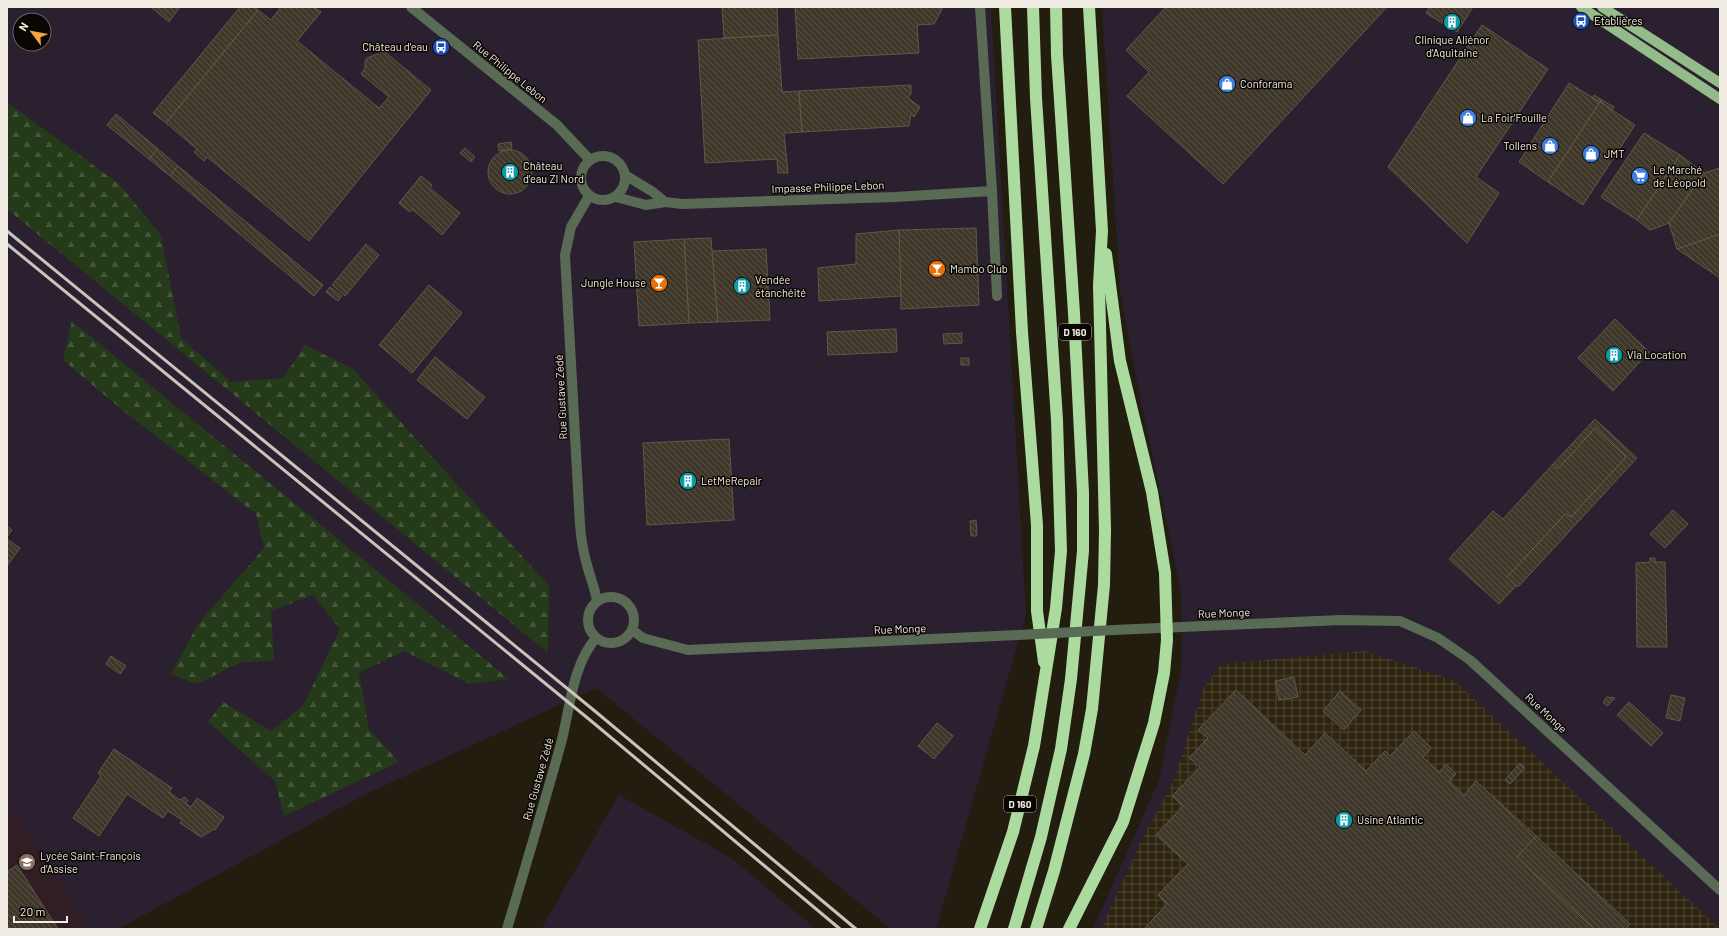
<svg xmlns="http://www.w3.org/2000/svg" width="1727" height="936" font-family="Barlow,sans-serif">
<defs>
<pattern id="industrial-grid" width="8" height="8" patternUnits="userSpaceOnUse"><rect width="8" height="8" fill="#2e2511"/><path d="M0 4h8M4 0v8" fill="none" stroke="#4d4534"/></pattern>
<pattern id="forest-firs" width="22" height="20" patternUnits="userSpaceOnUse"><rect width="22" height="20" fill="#243a19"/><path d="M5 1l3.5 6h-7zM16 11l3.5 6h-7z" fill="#44573a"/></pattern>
<pattern id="building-back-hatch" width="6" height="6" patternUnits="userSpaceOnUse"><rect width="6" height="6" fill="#3f382a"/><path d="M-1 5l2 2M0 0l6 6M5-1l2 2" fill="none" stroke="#5b5549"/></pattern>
</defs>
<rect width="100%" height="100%" fill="#221d0f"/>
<g fill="#2a202f" fill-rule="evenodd">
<path d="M7,7H991L1026,615L936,929H891L596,688L366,794L118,929H7ZM20,20H44V44H20Z"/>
<path d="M1102,7H1720V929H1093L1159,780L1182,664L1181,591L1139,392L1120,291Z"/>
<path d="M619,795L730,857L816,929H541Z"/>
</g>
<path fill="url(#industrial-grid)" d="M1365,651L1454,680L1720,929H1101L1141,841L1174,780L1203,689L1221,664Z"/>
<path fill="#311e24" d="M7,800L89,924L80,929H7Z"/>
<g fill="url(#forest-firs)">
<path d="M7,102L119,184L161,235L181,338L231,382L283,378L305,345L353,369L549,586L548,653L7,209Z"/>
<path d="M72,321L509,679L470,684L404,651L359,673L369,729L399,762L284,816L275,781L208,722L223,702L271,731L303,706L340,629L313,595L271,611L274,661L241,662L197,684L171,674L198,624L264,548L256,514L121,409L63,360Z"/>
</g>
<g fill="url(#building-back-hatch)" stroke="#5f5949">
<path d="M151,7H180L169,22Z"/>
<path d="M240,7H255L258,10L166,123L153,113Z"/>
<path d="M281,7H314L321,12L297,41L379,108L389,97L361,74L365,68V62L367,58L377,54L381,49L431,90L309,241L207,157L204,161L194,152L197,149L166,123L258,10L271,20Z"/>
<path d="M722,7H777L778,35L724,38Z"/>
<path d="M795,7H943L934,24L917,25L919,53L798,59Z"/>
<path d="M1166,7H1387L1223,184L1127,96L1149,72L1126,50Z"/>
<path d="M1430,7H1473L1457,32L1426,13Z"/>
<path d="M1482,25L1548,69L1476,177L1499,193L1467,243L1388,167Z"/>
<path d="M778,35L782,92L799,91L802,132L784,133L788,173H778L777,159L705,163L698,40Z"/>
<path d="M1569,83L1600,102L1548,182L1519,162Z"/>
<path d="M911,85V94L908,98L920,107L914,117L911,114L909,126L802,132L799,91Z"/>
<path d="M1594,95L1602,100L1600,102L1593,98Z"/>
<path d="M1602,100L1614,107L1612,110L1600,102Z"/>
<path d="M1600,102L1635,125L1583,205L1548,182Z"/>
<path d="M116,114L158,149L149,159L107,125Z"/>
<path d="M1644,133L1680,155L1637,220L1601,197Z"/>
<path d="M511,142L512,149L499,151L498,144Z"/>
<path d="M465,148L475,157L471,162L460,153Z"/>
<path d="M158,149L178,166L170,176L149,159Z"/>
<circle cx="510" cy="172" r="22"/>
<path d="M1680,155L1704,173L1669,223L1650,230L1637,220Z"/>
<path d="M178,166L323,285L314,296L170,176Z"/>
<path d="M1720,168V234L1677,249L1669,223L1704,173Z"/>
<path d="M421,176L432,185L430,188L460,213L442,235L412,209L410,212L399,203Z"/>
<path d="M976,228L979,305L901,309L899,230Z"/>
<path d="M899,230L901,296L819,301L818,268L856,264V234Z"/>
<path d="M1720,234V278L1677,249Z"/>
<path d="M711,238L718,322L689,323L684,239Z"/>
<path d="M684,239L689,323L639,326L634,242Z"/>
<path d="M366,244L379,255L345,296L332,285Z"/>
<path d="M766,249L770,320L718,322L712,251Z"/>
<path d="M429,285L462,313L412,373L379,345Z"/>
<path d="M330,287L342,296L338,301L326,292Z"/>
<path d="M1615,319L1649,352L1613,391L1578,358Z"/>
<path d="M896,329L897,352L828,355L827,332Z"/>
<path d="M962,333V343L944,344L943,334Z"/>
<path d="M435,357L485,397L467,419L417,380Z"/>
<rect x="961" y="358" width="8" height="7"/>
<path d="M1595,419L1637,458L1518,587L1507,577L1566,513L1571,517L1626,457L1595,428L1558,469L1553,464Z"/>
<path d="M1595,428L1626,457L1571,517L1566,513L1507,577L1516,586L1499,604L1449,559L1493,511L1503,519L1553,464L1558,469Z"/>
<path d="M729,439L734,520L647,525L643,443Z"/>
<path d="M1673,510L1688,524L1665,548L1650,534Z"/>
<path d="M976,520L977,536H971L970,521Z"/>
<path d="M7,526L12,530L7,537Z"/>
<path d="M7,539L20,548L7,566Z"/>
<path d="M1650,558H1655V562H1665L1667,647H1637L1636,563L1650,562Z"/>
<path d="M111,656L126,666L120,674L106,664Z"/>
<path d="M1294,677L1298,697L1279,700L1275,681Z"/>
<path d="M1236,690L1305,755L1325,733L1366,771L1385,751L1390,756L1414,731L1431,748L1423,757L1439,772L1446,764L1456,774L1449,781L1464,795L1476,781L1536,836L1517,857L1594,929H1144L1167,904L1158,895L1188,864L1156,835L1183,806L1172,796L1200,767L1189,758L1208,738L1198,730Z"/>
<path d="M1340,691L1361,710L1344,730L1323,711Z"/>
<path d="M1671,695L1685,698L1680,721L1666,718Z"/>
<path d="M1607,697L1615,698L1607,706L1603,702Z"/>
<path d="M1629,702L1663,733L1651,746L1617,715Z"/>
<path d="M937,723L953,736L934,759L918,746Z"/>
<path d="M114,749L172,788L169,792L180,800L185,797L188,801L185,803L191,807L197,798L224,817L215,830L214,829L201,837L180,823L182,820L168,811L163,818L127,794L99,836L73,818L101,776L98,773Z"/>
<path d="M1520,763L1525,768L1510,784L1505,780Z"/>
<path d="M1536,836L1630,924L1626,929H1594L1517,857Z"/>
<path d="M17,865L58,929H7V872Z"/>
</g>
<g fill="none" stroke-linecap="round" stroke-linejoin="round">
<g stroke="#596b54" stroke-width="10">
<path d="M411,7L557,125L590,160"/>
<path d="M980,7L992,191"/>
<circle cx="603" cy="178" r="22"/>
<path d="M625,175L653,192L665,202"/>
<path d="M589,196L571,227L565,255L580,525C581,538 583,551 587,565C590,577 595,588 597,601"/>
<path d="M616,197L646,205L665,202L682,204L895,197L992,191L997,296"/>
<circle cx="611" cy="620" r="23"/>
<path d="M632,630L643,638L688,650L1018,635"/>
<path d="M1114,630L1341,620L1400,621L1438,638L1470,660L1720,890"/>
<path d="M507,929C525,868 543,808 560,747C570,712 571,667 596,638"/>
</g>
<g stroke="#94bb8a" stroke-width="10">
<path d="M1581,7L1720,99"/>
<path d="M1602,7L1720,83"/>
</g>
<g stroke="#acdba0" stroke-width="12">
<path d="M1005,7L1022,332L1037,525V611L1044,662"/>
<path d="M980,929L1013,832L1034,746L1056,608L1061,551L1057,420L1036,98L1033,7"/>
<path d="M1014,929L1041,837L1061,749L1071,679L1083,551V493L1074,313L1057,55L1056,7"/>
<path d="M1036,929L1054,871L1084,754L1092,709L1104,585L1105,530L1099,285L1102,231L1089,7"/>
<path d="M1069,929L1123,822L1154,723L1164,673L1167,640L1165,573L1152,492L1120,361L1106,254"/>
</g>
<g stroke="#c9c5bb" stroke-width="3">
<path d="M7,231L596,712L856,929"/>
<path d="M7,244L590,720L840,929"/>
</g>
<path stroke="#596b54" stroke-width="10" d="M1018,635L1114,630"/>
</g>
<defs>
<symbol id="bus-disc" viewBox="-11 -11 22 22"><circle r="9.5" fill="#1a4fb4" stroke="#0a0703"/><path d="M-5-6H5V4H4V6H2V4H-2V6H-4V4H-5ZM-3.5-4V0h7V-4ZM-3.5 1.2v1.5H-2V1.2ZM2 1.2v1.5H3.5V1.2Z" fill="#fff"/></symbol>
<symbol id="building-disc" viewBox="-11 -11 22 22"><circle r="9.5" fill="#0f9aa8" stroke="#0a0703"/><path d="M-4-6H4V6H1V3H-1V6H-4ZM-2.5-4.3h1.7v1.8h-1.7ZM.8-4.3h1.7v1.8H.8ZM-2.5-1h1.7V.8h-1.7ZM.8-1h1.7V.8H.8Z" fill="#fff"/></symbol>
<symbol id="shop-disc" viewBox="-11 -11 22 22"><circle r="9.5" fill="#3f7fe0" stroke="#0a0703"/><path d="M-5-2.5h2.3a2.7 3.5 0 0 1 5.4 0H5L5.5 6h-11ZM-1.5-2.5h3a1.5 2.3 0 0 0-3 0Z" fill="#fff"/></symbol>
<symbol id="supermarket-disc" viewBox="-11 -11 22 22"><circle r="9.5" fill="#3f7fe0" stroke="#0a0703"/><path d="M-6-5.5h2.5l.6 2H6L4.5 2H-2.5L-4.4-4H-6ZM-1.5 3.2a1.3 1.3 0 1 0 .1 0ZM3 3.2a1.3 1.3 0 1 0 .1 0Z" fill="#fff"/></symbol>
<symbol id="bar-disc" viewBox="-11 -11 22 22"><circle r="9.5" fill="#e8710a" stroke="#0a0703"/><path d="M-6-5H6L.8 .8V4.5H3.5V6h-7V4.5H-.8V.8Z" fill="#fff"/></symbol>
<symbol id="school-disc" viewBox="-11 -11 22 22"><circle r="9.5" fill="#8d6e63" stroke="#0a0703"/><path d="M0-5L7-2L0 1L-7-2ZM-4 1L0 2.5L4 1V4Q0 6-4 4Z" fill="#fff"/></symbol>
</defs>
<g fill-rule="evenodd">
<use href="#bus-disc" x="1571" y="11" width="20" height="20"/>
<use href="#building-disc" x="1442" y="12" width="20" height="20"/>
<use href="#bus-disc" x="431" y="37" width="20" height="20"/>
<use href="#shop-disc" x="1217" y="74" width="20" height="20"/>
<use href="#shop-disc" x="1458" y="108" width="20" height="20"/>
<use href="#shop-disc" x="1540" y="136" width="20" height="20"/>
<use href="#shop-disc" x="1581" y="144" width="20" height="20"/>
<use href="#building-disc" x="500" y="162" width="20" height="20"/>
<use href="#supermarket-disc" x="1630" y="166" width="20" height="20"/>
<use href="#bar-disc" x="927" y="259" width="20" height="20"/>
<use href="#bar-disc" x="649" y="273" width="20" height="20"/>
<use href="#building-disc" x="732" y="276" width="20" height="20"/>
<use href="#building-disc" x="1604" y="345" width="20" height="20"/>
<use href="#building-disc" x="678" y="471" width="20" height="20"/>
<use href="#building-disc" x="1334" y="810" width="20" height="20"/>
<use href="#school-disc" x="17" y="852" width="20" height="20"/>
</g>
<g text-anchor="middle" stroke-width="3" stroke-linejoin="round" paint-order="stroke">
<g fill="#0a0703" stroke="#aca8a0" stroke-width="1">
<rect x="1059" y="324" width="32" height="16" rx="3"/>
<rect x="1004" y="796" width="32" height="16" rx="3"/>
</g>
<g font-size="10" font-weight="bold" fill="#f1ede4">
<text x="1075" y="336">D 160</text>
<text x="1020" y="808">D 160</text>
</g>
<g font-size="11" fill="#f1ede4" stroke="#0a0703" text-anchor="start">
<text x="1594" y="25">Etablières</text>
<text x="1452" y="44" text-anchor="middle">Clinique Aliénor<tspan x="1452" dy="13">d'Aquitaine</tspan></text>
<text x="428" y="51" text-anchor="end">Château d'eau</text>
<text x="1240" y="88">Conforama</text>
<text x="1481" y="122">La Foir'Fouille</text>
<text x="1537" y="150" text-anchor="end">Tollens</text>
<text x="1604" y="158">JMT</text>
<text x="523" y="170">Château<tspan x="523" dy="13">d'eau ZI Nord</tspan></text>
<text x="1653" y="174">Le Marché<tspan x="1653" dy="13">de Léopold</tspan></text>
<text x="950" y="273">Mambo Club</text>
<text x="755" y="284">Vendée<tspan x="755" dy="13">étanchéité</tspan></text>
<text x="646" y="287" text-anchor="end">Jungle House</text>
<text x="1627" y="359">VIa Location</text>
<text x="701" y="485">LetMeRepair</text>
<text x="1357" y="824">Usine Atlantic</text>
<text x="40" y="860">Lycée Saint-François<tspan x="40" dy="13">d'Assise</tspan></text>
</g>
<g font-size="11" fill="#f1ede4" stroke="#0a0703">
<text transform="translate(510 72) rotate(39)" y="4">Rue Philippe Lebon</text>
<text transform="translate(828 187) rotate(-2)" y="4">Impasse Philippe Lebon</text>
<text transform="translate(561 397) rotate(-93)" y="4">Rue Gustave Zédé</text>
<text transform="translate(1224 613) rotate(-2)" y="4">Rue Monge</text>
<text transform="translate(900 629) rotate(-2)" y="4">Rue Monge</text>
<text transform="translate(1546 713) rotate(43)" y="4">Rue Monge</text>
<text transform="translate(538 779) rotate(-74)" y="4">Rue Gustave Zédé</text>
</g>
</g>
<rect width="1727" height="936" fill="none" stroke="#f1ede4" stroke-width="16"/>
<g transform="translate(32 32) rotate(302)"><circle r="19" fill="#0a0703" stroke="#66635d"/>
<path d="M0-3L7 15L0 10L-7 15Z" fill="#f4a345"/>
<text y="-6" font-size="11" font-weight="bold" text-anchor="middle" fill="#f1ede4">N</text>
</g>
<path d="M14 916v6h53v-6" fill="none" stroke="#f1ede4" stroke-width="2"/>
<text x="20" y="916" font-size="12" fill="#f1ede4" stroke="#0a0703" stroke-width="3" paint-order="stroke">20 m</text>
</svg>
